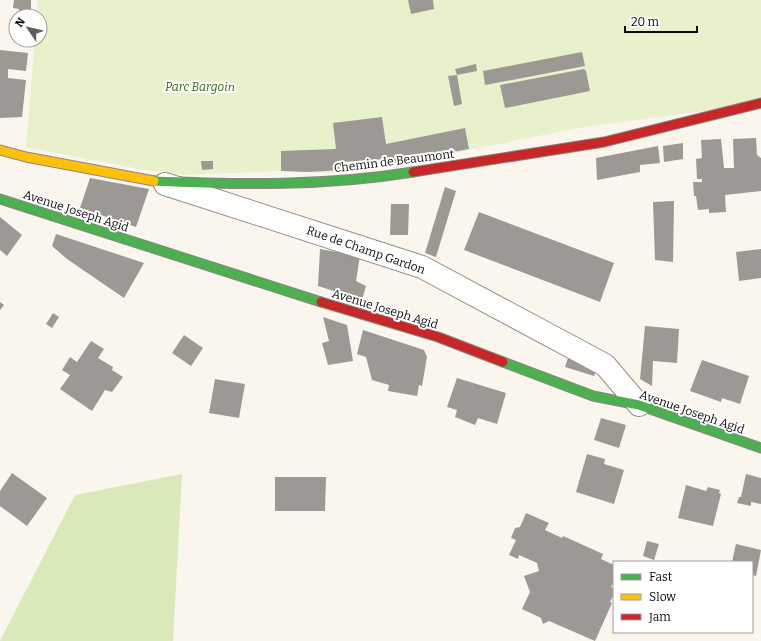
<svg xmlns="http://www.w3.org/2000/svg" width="761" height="641" font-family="Bitter,serif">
<rect width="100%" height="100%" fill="#faf6ee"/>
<path fill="#e8f0cc" d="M38,0H761V99L719,109L584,127L388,166L340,173L277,171L187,175L144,170L26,147L35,40H40V16H37Z"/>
<path fill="#dae9b9" d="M182,474L173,641H0L75,495Z"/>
<g fill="#9c9894">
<path d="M14,0H31V16H18L19,9L13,8Z"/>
<path d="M408,0H433L434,9L411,14Z"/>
<path d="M0,50L28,53L26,71L8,69V78L26,80L22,117L0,118Z"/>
<path d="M582,52L585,66L485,85L483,71Z"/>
<path d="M476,64L477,71L457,75L455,69Z"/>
<path d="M584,69L586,71L590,91L505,108L500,85Z"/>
<path d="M457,75L462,104L454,106L448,76Z"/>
<path d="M382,117L386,144L465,128L469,149L388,164L387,159L340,162L341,170L309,172L281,171V151L336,149L333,123Z"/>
<path d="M756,138L757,155L761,158V191L725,195L726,212L709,213V209L698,210L696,196H694L693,182H702V179H697L696,159L702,158L701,140L721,139L724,168H734L733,139Z"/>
<path d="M683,143V159L664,162L663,146Z"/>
<path d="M658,146L660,163L640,165V172L597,180L596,158Z"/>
<path d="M201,161H213V169L202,170Z"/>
<path d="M90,178L149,189L136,227L80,208Z"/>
<path d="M445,187L456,191L436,257L425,253Z"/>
<path d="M674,201L673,262L655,260L653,202Z"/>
<path d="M391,204H409L408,235H390Z"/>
<path d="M479,212L614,263L600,302L464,250Z"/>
<path d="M0,217L22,235L7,256L0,250Z"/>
<path d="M56,234L144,263L124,298L67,259L52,246Z"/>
<path d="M320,249L360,256L356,281L366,286L362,300L318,286Z"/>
<path d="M761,249V278L739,281L736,252Z"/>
<path d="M0,302L4,305L0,310Z"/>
<path d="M53,313L59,317L52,328L46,324Z"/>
<path d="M323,317L347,325L353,361L328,365L322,343L329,341Z"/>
<path d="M645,326L679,329L677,363L653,361L652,386L640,379Z"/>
<path d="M363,330L424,350L427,357L422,386L419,385L417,396L388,391L389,385L372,380L366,357L357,354Z"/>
<path d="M184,335L203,348L191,366L172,353Z"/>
<path d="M91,341L104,349L98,358L113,367L112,370L123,377L112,392L105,390L92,411L60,389L70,375L62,370L70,357L77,362Z"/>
<path d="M569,355L596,371L594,376L565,367Z"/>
<path d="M702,360L749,376L740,404L722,398L721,402L690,391Z"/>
<path d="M457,378L506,393L497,424L478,418L475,425L455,417L457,410L447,407Z"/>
<path d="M215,379L245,384L239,418L209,413Z"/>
<path d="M601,418L626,425L619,448L594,440Z"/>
<path d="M587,454L605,459L604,464L624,470L614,504L576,492Z"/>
<path d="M12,473L47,498L27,526L0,506V491Z"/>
<path d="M746,474L761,478V504L751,502V506L737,503L739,497H741Z"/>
<path d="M275,477H326L325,511H275Z"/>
<path d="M686,485L706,491L708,487L720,490L719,493L721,494L713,526L678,518Z"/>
<path d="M526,513L549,523L545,530L562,538L563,536L603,554L601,559L614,565V581L611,587L614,589V594L610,602L612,603L595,641L549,621L543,624L541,618L522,609L530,592L524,576L539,571L537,563L519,555L518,559L509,555L516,540L511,538L515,528L520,527Z"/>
<path d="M647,541L659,544L654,560L643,556Z"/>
<path d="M736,544L761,550L756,576L752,575V562H732Z"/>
</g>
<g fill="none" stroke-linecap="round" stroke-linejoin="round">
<defs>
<path id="street" d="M165,184L422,267L605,365L639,405"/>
<g id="fast">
<path d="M154,181C241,185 327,186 413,172"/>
<path d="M0,199L321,302"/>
<path d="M503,362L593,396L639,405L761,448"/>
</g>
<path id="slow" d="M0,150L26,157L154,181"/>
<g id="jam">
<path d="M413,172L604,142L761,103"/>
<path d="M321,302L438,337L503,362"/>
</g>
</defs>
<use href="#street" stroke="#93918d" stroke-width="24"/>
<use href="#fast" stroke="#898784" stroke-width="11"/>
<use href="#slow" stroke="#898784" stroke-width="11"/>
<use href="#jam" stroke="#898784" stroke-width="11"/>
<use href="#street" stroke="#fefefc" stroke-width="22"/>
<use href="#fast" stroke="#4caf50" stroke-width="9"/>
<use href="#slow" stroke="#ffc107" stroke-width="9"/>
<use href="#jam" stroke="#c62828" stroke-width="9"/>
</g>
<g text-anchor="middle" stroke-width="4" stroke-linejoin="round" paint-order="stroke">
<g font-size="12" font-style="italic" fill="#366718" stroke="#fff">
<text x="200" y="91">Parc Bargoin</text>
</g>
<g font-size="12" fill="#0b0b0b" stroke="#fff">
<text transform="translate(394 161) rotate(-7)" y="4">Chemin de Beaumont</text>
<text transform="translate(76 211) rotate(18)" y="4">Avenue Joseph Agid</text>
<text transform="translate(366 250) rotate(19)" y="4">Rue de Champ Gardon</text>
<text transform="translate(385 309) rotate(17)" y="4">Avenue Joseph Agid</text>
<text transform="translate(692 412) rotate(19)" y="4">Avenue Joseph Agid</text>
</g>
</g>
<rect x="613" y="561" width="140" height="72" fill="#ffffff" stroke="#9d9d9d"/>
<rect x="621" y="574" width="20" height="6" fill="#4caf50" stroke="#9d9d9d"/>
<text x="649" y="581" font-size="12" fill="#0b0b0b">Fast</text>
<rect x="621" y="594" width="20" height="6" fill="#ffc107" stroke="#9d9d9d"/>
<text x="649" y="601" font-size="12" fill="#0b0b0b">Slow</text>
<rect x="621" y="614" width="20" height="6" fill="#c62828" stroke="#9d9d9d"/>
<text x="649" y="621" font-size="12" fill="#0b0b0b">Jam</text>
<g transform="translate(28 28) rotate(305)"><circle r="19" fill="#ffffff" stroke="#9d9d9d"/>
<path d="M0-3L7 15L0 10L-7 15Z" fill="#5f5d5a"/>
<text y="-6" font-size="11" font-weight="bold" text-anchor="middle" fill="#0b0b0b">N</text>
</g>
<path d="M625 26v6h72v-6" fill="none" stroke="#0b0b0b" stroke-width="2"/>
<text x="631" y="26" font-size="12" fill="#0b0b0b" stroke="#ffffff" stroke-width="3" paint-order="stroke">20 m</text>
</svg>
